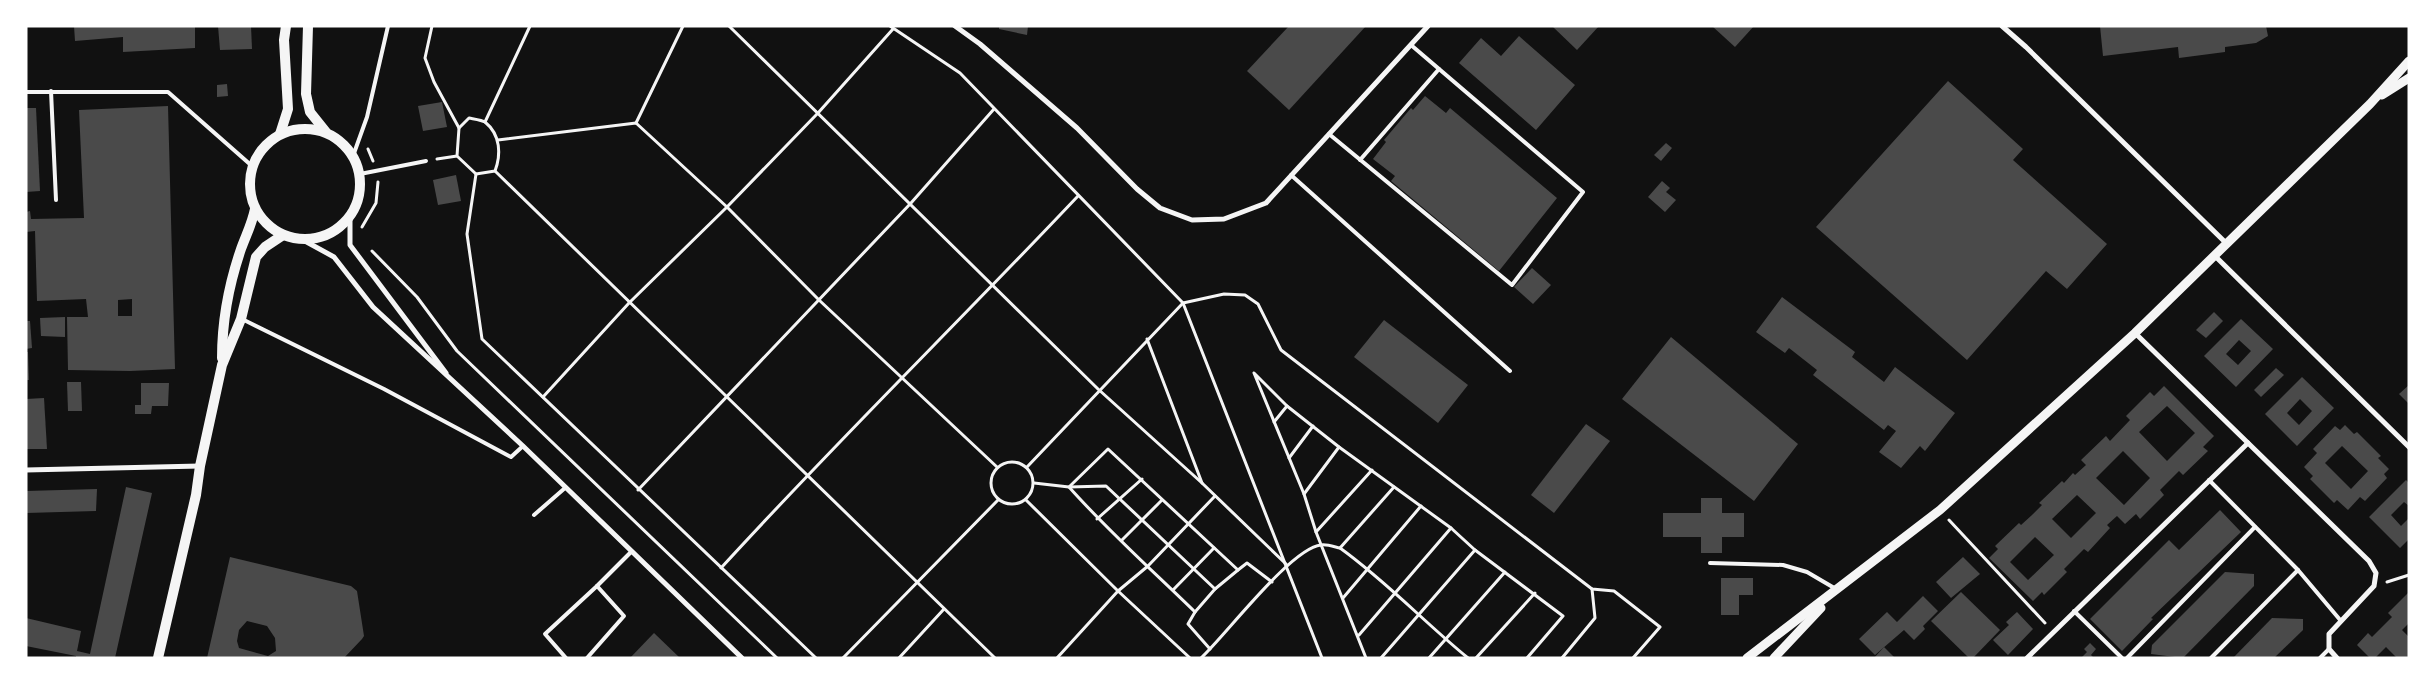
<svg xmlns="http://www.w3.org/2000/svg" width="2435" height="684" font-family="Manrope,sans-serif">
<rect width="100%" height="100%" fill="#111"/>
<g fill="#4a4a4a" fill-rule="evenodd">
<path d="M74,26H195V48L123,52V37L75,41Z"/>
<path d="M218,26H251L252,49L220,50Z"/>
<path d="M999,26H1028L1027,35L999,29Z"/>
<path d="M1289,26H1366L1289,110L1247,71Z"/>
<path d="M1552,26H1599L1577,50Z"/>
<path d="M1712,26H1754L1735,47Z"/>
<path d="M2100,26H2266L2268,36L2256,43L2225,47V52L2179,58L2178,47L2103,56Z"/>
<path d="M1519,36L1575,85L1536,130L1459,63L1481,38L1501,56Z"/>
<path d="M1948,81L2023,149L2013,160L2107,244L2067,289L2046,271L1967,360L1816,227Z"/>
<path d="M227,84L228,96L217,97V85Z"/>
<path d="M1425,96L1446,113L1450,108L1557,198L1499,271L1391,181L1395,176L1373,159L1386,142L1384,140L1411,108L1413,110Z"/>
<path d="M442,102L447,127L423,131L418,106Z"/>
<path d="M168,106L175,369L130,371L68,370L67,317H88L86,299L37,301L35,231L26,232V212L30,211L31,219L84,218L79,110ZM132,299V316H118V300Z"/>
<path d="M26,108H36L40,191L26,192Z"/>
<path d="M1666,143L1672,148L1661,161L1654,155Z"/>
<path d="M456,175L461,201L438,205L433,180Z"/>
<path d="M1662,181L1670,188L1666,192L1676,200L1665,212L1648,197Z"/>
<path d="M1532,268L1551,285L1533,304L1514,287Z"/>
<path d="M1782,297L1855,352L1852,357L1884,382L1895,367L1955,413L1925,451L1920,446L1901,468L1879,452L1896,431L1888,425L1884,430L1813,375L1817,370L1789,348L1785,353L1756,332Z"/>
<path d="M2214,312L2223,321L2206,338L2196,330Z"/>
<path d="M65,317V337L41,336L40,318Z"/>
<path d="M2241,319L2273,349L2236,387L2204,356ZM2239,340L2251,351L2238,365L2226,354Z"/>
<path d="M1384,320L1468,385L1438,423L1354,357Z"/>
<path d="M26,321H30L32,348L26,349Z"/>
<path d="M1671,337L1798,444L1754,501L1622,399Z"/>
<path d="M26,352H28L29,380H26Z"/>
<path d="M2276,368L2284,375L2261,397L2254,390Z"/>
<path d="M2302,377L2334,408L2297,446L2265,414ZM2300,399L2312,411L2299,425L2287,413Z"/>
<path d="M67,382H81L82,411H68Z"/>
<path d="M141,383H169L168,406H152L151,414H135V405H141Z"/>
<path d="M2409,385V404L2399,394Z"/>
<path d="M2164,386L2214,436L2203,447L2208,451L2183,475L2179,471L2160,490L2164,495L2140,519L2136,514L2125,524L2117,516L2107,525L2110,528L2088,552L2084,549L2064,569L2067,572L2044,595L2042,592L2033,601L1989,558L1998,549L1995,546L2019,523L2021,525L2032,515L2042,505L2039,503L2062,481L2064,483L2073,473L2075,475L2086,465L2081,460L2106,436L2110,441L2130,420L2126,416L2150,392L2154,396ZM2167,406L2195,433L2167,461L2139,432ZM2123,451L2150,478L2124,505L2096,478ZM2077,495L2096,513L2071,538L2052,519ZM2035,537L2054,555L2028,580L2010,562Z"/>
<path d="M44,398L47,449H26V399Z"/>
<path d="M1586,424L1610,441L1554,513L1531,495Z"/>
<path d="M2345,425L2354,434L2357,432L2381,456L2378,458L2389,469L2384,474L2387,478L2365,501L2360,497L2348,510L2337,500L2334,503L2310,479L2313,476L2304,467L2317,453L2313,449L2335,426L2340,430ZM2342,446L2368,471L2351,489L2325,463Z"/>
<path d="M2406,480L2409,483V506L2404,502L2391,515L2401,526L2409,518V539L2400,548L2369,517Z"/>
<path d="M126,487L152,493L115,658H76V656L26,646V618L81,631L77,651L90,654Z"/>
<path d="M97,489L96,511L26,513V491Z"/>
<path d="M1701,498H1722V513H1744V537H1722V553H1701V537H1663V513H1701Z"/>
<path d="M2220,510L2241,532L2151,618L2153,619L2122,651L2090,619L2169,540L2179,550Z"/>
<path d="M230,557L351,586L357,591L364,636L362,639L344,658H207ZM247,621L267,626L275,638L276,651L268,656L239,648L237,641L239,630Z"/>
<path d="M1963,557L1980,574L1951,598L1936,582Z"/>
<path d="M2225,572L2254,574V586L2183,658L2151,654L2152,645Z"/>
<path d="M1721,578H1753V595H1739V615H1721Z"/>
<path d="M1961,592L2000,630L1973,658H1969L1931,621Z"/>
<path d="M2409,592V623L2402,630L2409,637V658H2397L2386,647L2375,658H2370L2357,645L2368,633L2372,637L2392,617L2388,613Z"/>
<path d="M1923,596L1938,611L1923,626L1925,629L1914,640L1904,630L1875,655L1859,639L1887,612L1897,622Z"/>
<path d="M2017,612L2033,629L2008,655L1993,640L2009,625L2006,622Z"/>
<path d="M2272,618L2303,619V630L2274,658H2233Z"/>
<path d="M654,633L680,658H630Z"/>
<path d="M2090,643L2096,649L2091,655L2094,658H2081L2087,652L2084,649Z"/>
<path d="M1884,647L1895,658H1874Z"/>
</g>
<g fill="none" stroke-linecap="round" stroke-linejoin="round">
<g stroke="#f5f5f5" stroke-width="3">
<path d="M432,26L425,58L434,82L459,128"/>
<path d="M729,26L1098,389L1202,483L1286,564"/>
<path d="M890,26L960,73L1183,303L1322,658"/>
<path d="M485,122L530,26"/>
<path d="M636,123L683,26"/>
<path d="M498,140L636,123L727,207L819,300L997,467"/>
<path d="M368,149L373,161"/>
<path d="M437,159L457,156L476,174L495,171C501,155 501,135 485,122C482,120 474,119 469,118L459,128L457,156"/>
<path d="M495,171L995,658"/>
<path d="M476,174L467,234L482,339L816,658"/>
<path d="M362,227L376,203L378,182"/>
<path d="M372,251L417,297L457,351L777,658"/>
<path d="M1147,339L1202,483"/>
<path d="M543,397L629,303L727,207L818,113L893,29"/>
<path d="M1274,422L1287,406"/>
<path d="M1289,458L1313,426"/>
<circle cx="1012" cy="483" r="21"/>
<path d="M1027,467L1183,303L1224,294L1245,295L1258,304L1281,350L1592,589L1614,591L1660,627L1633,658"/>
<path d="M1034,483L1069,487L1106,486L1215,589"/>
<path d="M638,490L911,203L994,109"/>
<path d="M1304,494L1339,447"/>
<path d="M1026,500L1118,591L1190,658"/>
<path d="M1097,519L1142,479"/>
<path d="M1949,520L2045,623"/>
<path d="M1316,532L1372,470"/>
<path d="M1122,540L1162,500"/>
<path d="M1340,548C1386,581 1424,622 1468,658"/>
<path d="M721,568C837,441 960,321 1078,196"/>
<path d="M2387,582L2409,575"/>
<path d="M1173,590L1214,548"/>
<path d="M1343,598L1421,506"/>
<path d="M1195,612L1215,589L1238,570"/>
<path d="M1359,635L1451,528"/>
<path d="M1210,649L1188,624L1195,612C1153,571 1108,531 1069,487L1108,449L1238,570L1247,563L1272,582"/>
<path d="M843,658L998,500"/>
<path d="M899,658L944,609"/>
<path d="M1057,658L1118,591L1148,566L1215,496"/>
<path d="M1201,658C1226,635 1291,548 1321,545C1327,544 1335,547 1340,548L1394,487"/>
<path d="M1366,658L1316,532L1304,494L1254,373L1287,406L1339,447L1451,528L1475,550L1563,616L1527,658"/>
<path d="M1381,658L1475,550"/>
<path d="M1429,658L1505,572"/>
<path d="M1476,658L1535,593"/>
<path d="M1562,658L1595,618L1592,589"/>
</g>
<g stroke="#f5f5f5" stroke-width="4">
<path d="M51,91L56,200"/>
<path d="M26,92H168L252,166"/>
<path d="M1329,134L1512,285L1583,192L1411,45"/>
<path d="M353,156L367,117L388,26"/>
<path d="M1360,160L1439,69"/>
<path d="M360,174L426,161"/>
<path d="M1291,175L1510,371"/>
<path d="M242,319L384,389L511,457L523,446"/>
<path d="M2209,480L2298,570L2341,621"/>
<path d="M534,515L565,488"/>
<path d="M1710,563L1783,565L1807,572L1836,589"/>
<path d="M597,586L631,552"/>
<path d="M2074,611L2122,658"/>
<path d="M566,658L545,634L597,586L624,616L587,658"/>
<path d="M2127,658L2255,527"/>
<path d="M2211,658L2298,570"/>
<path d="M2320,658L2329,649"/>
</g>
<g stroke="#f5f5f5" stroke-width="5">
<path d="M955,26L980,44L1077,128L1137,189L1160,208L1192,220L1224,219L1266,203L1428,26"/>
<path d="M2002,26L2026,47L2227,244"/>
<path d="M350,216V245L446,373"/>
<path d="M303,240L334,257L373,307L523,446L742,658"/>
<path d="M2215,256L2409,447"/>
<path d="M2135,333L2248,443"/>
<path d="M26,470L200,466"/>
<path d="M2027,658L2248,443L2369,561L2376,573L2374,586L2329,634V649L2337,658"/>
</g>
<g stroke="#f5f5f5" stroke-width="9">
<path d="M2382,95L2409,78"/>
<path d="M1747,658L1940,510L2135,333L2370,104L2409,61"/>
<path d="M1774,658L1821,608"/>
</g>
<g stroke="#f5f5f5" stroke-width="10">
<path d="M308,26L306,94L310,112L326,132"/>
<circle cx="305" cy="184" r="55"/>
<path d="M280,134L288,109L284,40L286,26"/>
<path d="M222,358C222,320 229,284 241,249C246,235 252,224 255,209"/>
<path d="M158,658L196,495L200,466L222,365L241,319L256,257L265,247L283,235"/>
</g>
</g>
<rect width="2435" height="684" fill="none" stroke="#ffffff" stroke-width="55"/>
</svg>
